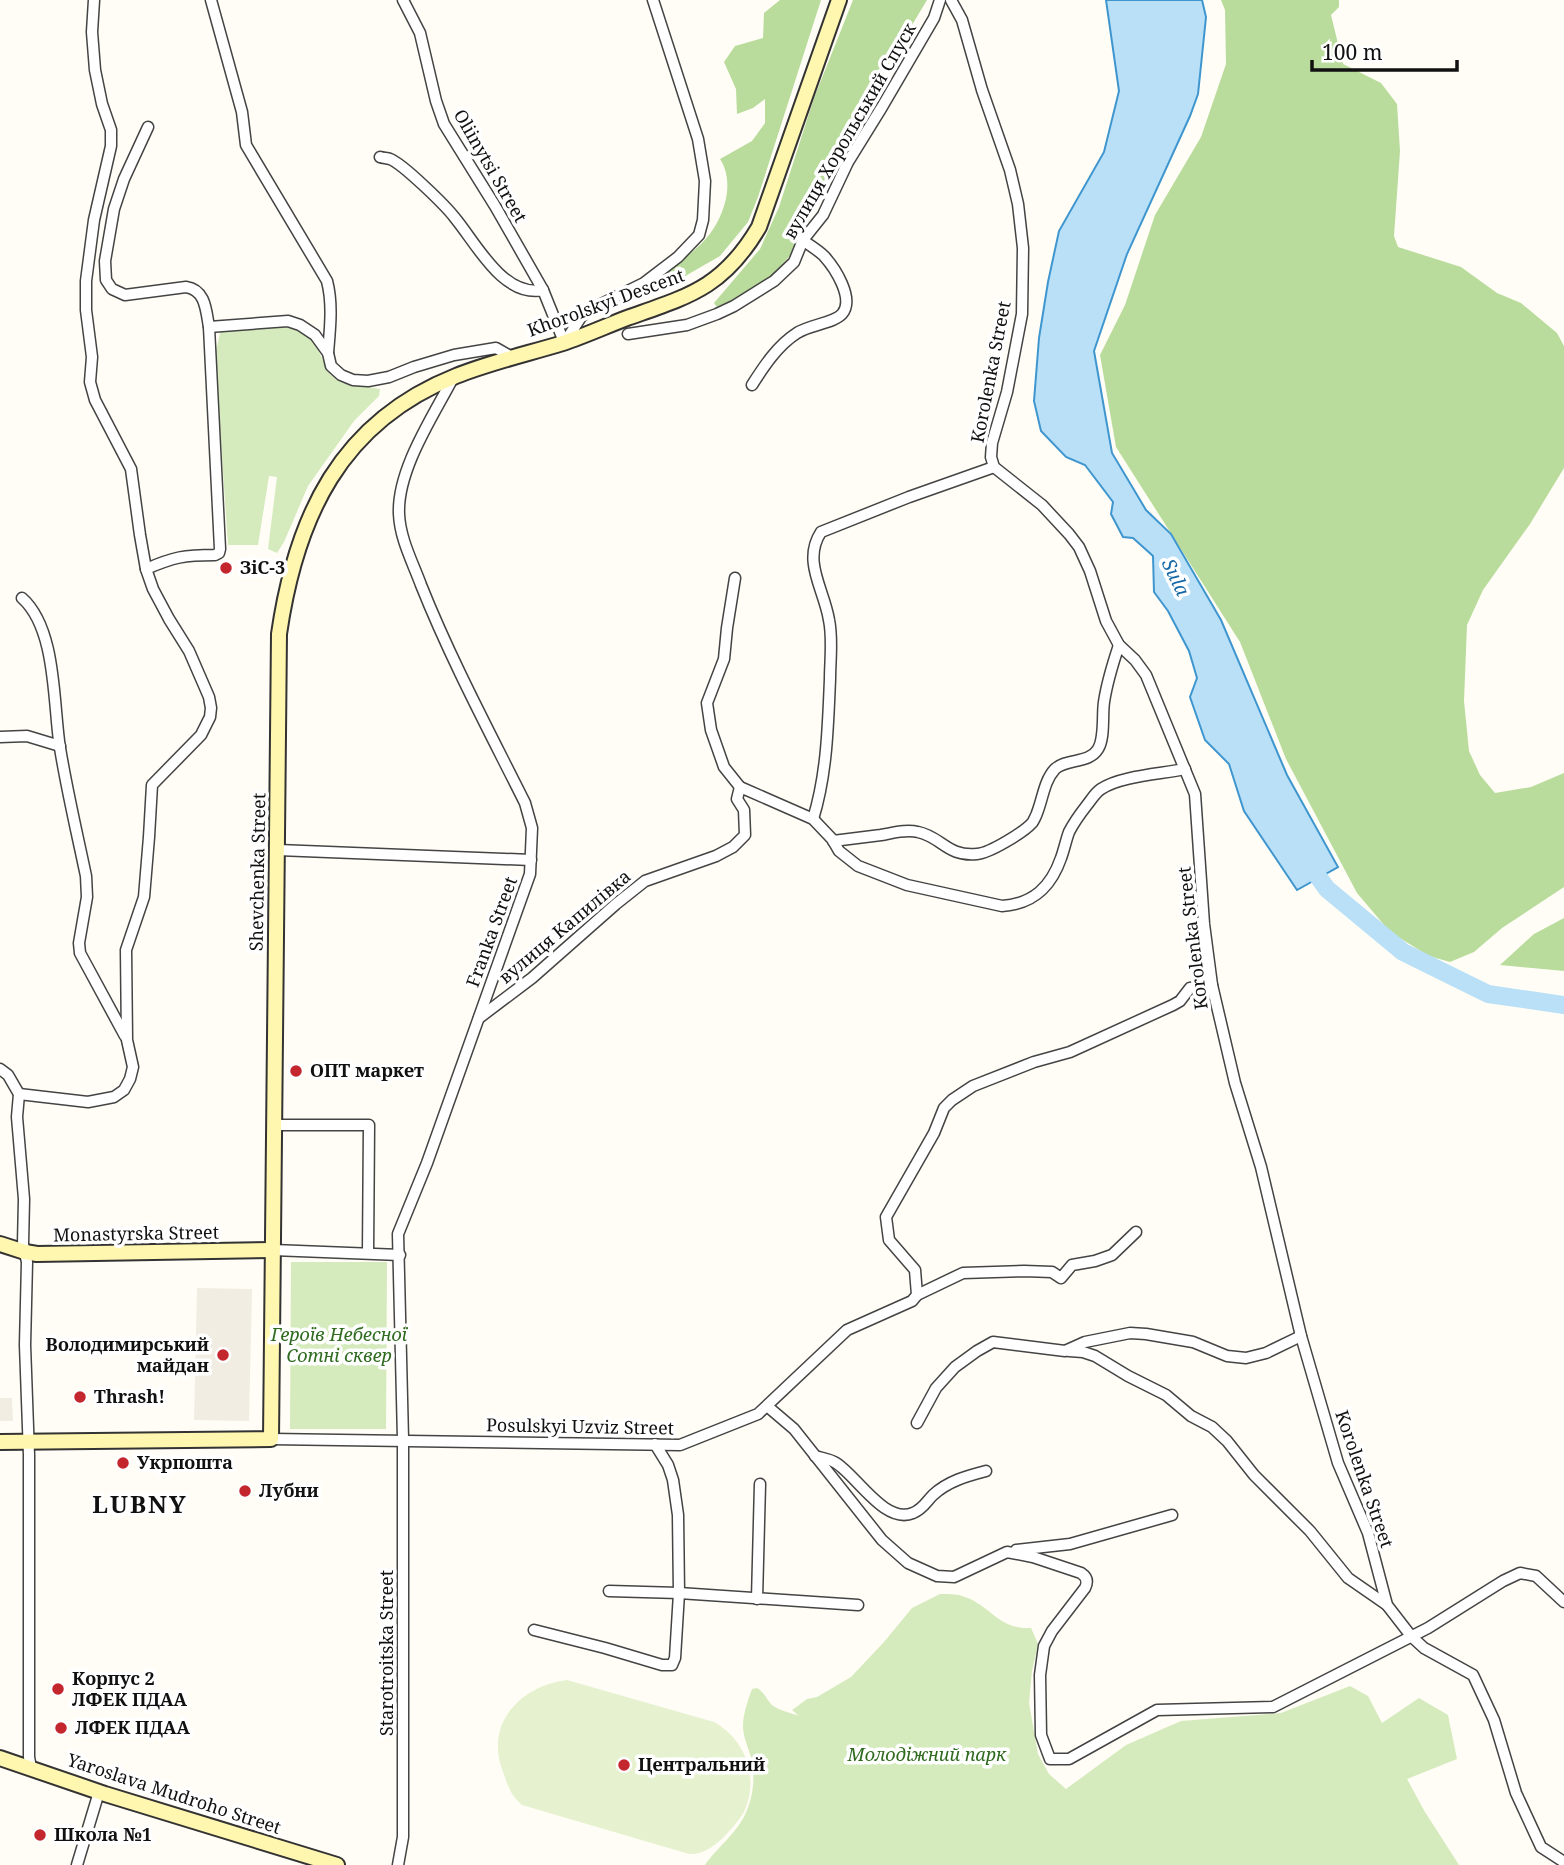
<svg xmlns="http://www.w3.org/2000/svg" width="1564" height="1865" font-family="'Noto Serif',serif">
<rect width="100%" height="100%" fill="#fffdf5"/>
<g fill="#d5ebbd">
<path d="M285,324L308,336L317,348L330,374L340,382L380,389L379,396L354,421L308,486L284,542L277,553L268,549L277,477L269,476L258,545H228L215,355L220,333L230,328Z"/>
<path d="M291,1262H387L386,1429H290Z"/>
<path d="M940,1594C947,1594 956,1594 962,1596C990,1604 998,1630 1031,1628L1038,1644L1032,1671L1029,1703L1038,1754L1049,1774L1066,1789L1126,1745L1181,1721L1281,1713L1350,1686L1368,1696L1382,1723L1419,1698L1448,1715L1457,1759L1407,1779L1425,1812L1459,1865H705C718,1846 738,1833 747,1810C753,1796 755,1778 752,1762C750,1750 743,1739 743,1726C743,1714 748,1700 752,1689L757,1688C766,1694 766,1699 772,1705C778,1710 791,1713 799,1716L792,1710L807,1699L817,1697L851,1677L884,1642L912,1608Z"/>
</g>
<g fill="#b9dc9c">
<path d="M780,0H821L758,197L748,222L720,256L680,279L654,290H648L649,285C666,271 685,259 701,244C722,224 737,185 720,159L752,141L765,123V99L753,108L737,114L736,89L724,62L735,46L763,38L764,13Z"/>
<path d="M853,0H927L881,77L849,136L795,250L770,278L741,296L717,307L714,303L760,249L779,207L814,98Z"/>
<path d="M1221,0H1339V7L1331,15L1343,64L1381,83L1397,104L1400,151L1394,236L1398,247L1461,267L1497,293L1521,303L1557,333L1564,346V468L1530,524L1483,590L1467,625L1464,701L1469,751L1480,775L1495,793L1531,787L1564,773V887L1502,928L1474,952L1450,962L1429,956L1390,932L1357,893L1286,759L1240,642L1116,447L1100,355L1125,305L1155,215L1201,137L1226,64L1225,10Z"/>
<path d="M1564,918V971L1500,965L1534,934Z"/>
</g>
<path fill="#e6f2cf" d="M567,1680L714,1722C745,1739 760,1778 744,1812C739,1821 730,1830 723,1838C714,1846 702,1855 689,1854L522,1805C511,1796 508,1786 503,1772C484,1724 520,1686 567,1680Z"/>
<g fill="#f1ede2">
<path d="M197,1288L252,1289L249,1421L194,1420Z"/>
<path d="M0,1398H12L13,1421H0Z"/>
</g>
<path fill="#b9e0f7" stroke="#3f96cf" stroke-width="2" d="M1106,0H1202L1206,17L1198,94L1190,116L1127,254L1094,351L1112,453L1146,510L1171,534L1221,620L1287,775L1338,867L1297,890L1244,811L1229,764L1205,740L1190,697L1197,678L1189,651L1168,611L1154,592L1153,556L1133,538L1123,537L1111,514L1113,502L1085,465L1066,457L1041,431L1034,401L1039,338L1048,282L1059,231L1104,152L1119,91Z"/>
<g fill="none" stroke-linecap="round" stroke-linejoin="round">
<path stroke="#b9e0f7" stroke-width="18" d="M1306,860L1327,889L1403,952L1488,994L1564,1005"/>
<defs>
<g id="minor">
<path d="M211,0L242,112L246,145L327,281C333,304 330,329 328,353"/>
<path d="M403,0L420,33L436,101L444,124L495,206L543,290L564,342"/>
<path d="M951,0L962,20L982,90L1010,170L1018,204L1023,248L1022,314L1007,392L992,443L991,457L994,467L1042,505L1069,534L1079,547L1090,571L1106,621L1119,645L1135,660L1146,675L1195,794L1204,924L1212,985L1235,1083L1261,1167L1301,1336L1338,1463L1368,1533L1387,1605L1411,1636L1424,1648L1473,1675L1494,1720L1516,1793L1541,1847L1564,1862"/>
<path d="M380,157C383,158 387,158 390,159C403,164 446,206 455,218C476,243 503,298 543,290"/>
<path d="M209,327L288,321L300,325L315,335L328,353L331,366L341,375L353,380L368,381L389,377L414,367L454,355L496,348L510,356"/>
<path d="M628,334L687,325L717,314L734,306L774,281L794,262L803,240L823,215L848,162L882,107L934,18L940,0"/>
<path d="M565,342L581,317L589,310L644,283L678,257L699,235L703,220L705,181L698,139L653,0"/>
<path d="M752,385C764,366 778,345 797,333C809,325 834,323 842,314C855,299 835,268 824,256C818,250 809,245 803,240"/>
<path d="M146,569C174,557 184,555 215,555L219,553L220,549L209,327C206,311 206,290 186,287L125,295L112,289L106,280L105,261L114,209L124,179L148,127"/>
<path d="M735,578L727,628L724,659L707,703L711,730L724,767L740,787"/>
<path d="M22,598C57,629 53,705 60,748C67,791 77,833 86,876L87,897L79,943L80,953L125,1036"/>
<path d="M0,737L27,736L60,746"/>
<path d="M813,819C827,774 828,726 830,679C830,660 833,639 829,620C824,589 802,561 821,532L909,497L994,467"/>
<path d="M833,841C849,839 865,837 881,835C893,833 906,829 918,832C942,837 947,857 977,854C990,853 1024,832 1032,823C1033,822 1037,814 1037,813C1043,798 1044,781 1055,769C1067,758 1089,764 1098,749C1105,738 1102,715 1104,702C1107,682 1113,663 1119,645"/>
<path d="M278,850L531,860"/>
<path d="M479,1018L532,978L616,904L645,881L716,856L733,847L745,835L744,810L737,799L740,787L813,819L832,839L839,851L858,866L907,885L1002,906C1033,904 1051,887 1061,858C1064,850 1066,840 1069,832C1074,822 1080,814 1087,805C1091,800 1095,793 1101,789C1120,776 1161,774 1185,769"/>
<path d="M0,1069L8,1075L19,1094L17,1117L24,1199L23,1244L27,1262L25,1345L29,1455V1757L31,1768"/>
<path d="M19,1094L88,1102L114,1097L124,1090L130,1079L133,1067L127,1040L126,950L144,897L149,837L152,785L201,735L210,717L211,708L209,697L189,651L169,619L153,589L146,569L140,535L131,469L95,400L90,382L92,357L86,310V281L94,220L111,146V130L102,104L95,70L92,32L94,0"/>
<path d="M274,1125H369L368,1253"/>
<path d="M273,1250L400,1255"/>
<path d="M917,1295L963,1273L1024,1271L1052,1272L1061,1278L1072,1265L1095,1261L1112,1255L1136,1232"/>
<path d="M1069,1351L1083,1352L1095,1356L1128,1376L1166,1395L1191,1416L1212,1427L1227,1441L1254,1475L1310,1531L1348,1578L1387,1605"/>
<path d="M767,1406L794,1429L882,1540L908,1563L937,1576L954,1577L1007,1552L1033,1557L1081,1573C1087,1577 1088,1582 1085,1588L1052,1631L1044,1646L1040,1675L1041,1735L1050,1759H1069L1157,1710L1273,1707L1428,1628L1503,1581L1520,1573L1536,1576L1564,1602"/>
<path d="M917,1423L936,1388L955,1367L977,1351L993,1342L1065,1351L1085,1342L1130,1333L1146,1334L1193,1342L1227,1356L1246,1358L1266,1353L1301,1336"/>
<path d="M271,1439L680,1445L758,1414L847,1330L912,1301L917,1295L915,1270L889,1240L886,1217L934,1133L944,1108L952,1100L973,1086L1034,1062L1070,1052L1173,1005L1180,1001L1190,988L1212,985"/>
<path d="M815,1456C821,1458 830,1459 836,1463C857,1476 885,1525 913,1513C923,1509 926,1502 933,1495C948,1481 967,1476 986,1471"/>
<path d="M1016,1550L1070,1544L1172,1515"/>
<path d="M609,1591L679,1593L858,1605"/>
<path d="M757,1599L760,1484"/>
<path d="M534,1630L605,1648L662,1665H672L675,1658L679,1593L678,1515L673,1480L668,1465L655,1444"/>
<path d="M77,1865L99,1792"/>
<path d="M398,1865L403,1837V1439L398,1234L427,1163L530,874L532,828L525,803C489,731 451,660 421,585C413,563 400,539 399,514C397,469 434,415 454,376"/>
</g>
<g id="secondary">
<path d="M0,1244L25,1252L37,1254L273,1250"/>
<path d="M0,1442L271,1439L279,634C296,517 340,422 456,376C491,362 527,354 563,343C584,336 606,326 627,318C689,296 723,288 759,227L839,0"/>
<path d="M0,1758L105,1794L337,1865"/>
</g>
</defs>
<use href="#minor" stroke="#444" stroke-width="13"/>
<use href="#secondary" stroke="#333" stroke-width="18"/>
<use href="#minor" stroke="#fff" stroke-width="10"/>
<use href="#secondary" stroke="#fff6b0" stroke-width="14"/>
</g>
<g fill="#c4262e" stroke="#fff" stroke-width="2.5">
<circle cx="226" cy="568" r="7"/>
<circle cx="296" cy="1071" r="7"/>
<circle cx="223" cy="1355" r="7"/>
<circle cx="80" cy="1397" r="7"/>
<circle cx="123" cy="1463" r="7"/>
<circle cx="245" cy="1491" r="7"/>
<circle cx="58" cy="1689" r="7"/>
<circle cx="61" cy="1728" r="7"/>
<circle cx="624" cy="1765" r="7"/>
<circle cx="40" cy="1835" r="7"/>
</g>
<g text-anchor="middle" stroke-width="7" stroke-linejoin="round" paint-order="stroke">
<g font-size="18" fill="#111" stroke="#fff">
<text transform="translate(850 131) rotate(-60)" y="6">вулиця Хорольський Спуск</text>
<text transform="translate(490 166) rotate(60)" y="6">Oliinytsi Street</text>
<text transform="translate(606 303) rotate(-20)" y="6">Khorolskyi Descent</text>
<text transform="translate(991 372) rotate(-79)" y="6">Korolenka Street</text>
<text transform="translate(258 872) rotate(-89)" y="6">Shevchenka Street</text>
<text transform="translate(565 927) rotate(-40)" y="6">вулиця Капилівка</text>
<text transform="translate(492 932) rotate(-70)" y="6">Franka Street</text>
<text transform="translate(1193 938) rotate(-97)" y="6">Korolenka Street</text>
<text transform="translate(136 1234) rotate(-1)" y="6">Monastyrska Street</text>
<text transform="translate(580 1427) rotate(1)" y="6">Posulskyi Uzviz Street</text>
<text transform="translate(1364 1479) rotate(71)" y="6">Korolenka Street</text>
<text transform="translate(387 1653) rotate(-90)" y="6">Starotroitska Street</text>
<text transform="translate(174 1794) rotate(18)" y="6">Yaroslava Mudroho Street</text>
</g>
<g font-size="18" font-weight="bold" fill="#111" stroke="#fff" text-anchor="start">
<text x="240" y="574">ЗіС-3</text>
<text x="310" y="1077">ОПТ маркет</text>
<text x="209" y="1351" text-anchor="end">Володимирський<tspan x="209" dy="21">майдан</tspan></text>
<text x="94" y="1403">Thrash!</text>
<text x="137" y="1469">Укрпошта</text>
<text x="259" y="1497">Лубни</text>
<text x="72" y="1685">Корпус 2<tspan x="72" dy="21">ЛФЕК ПДАА</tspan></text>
<text x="75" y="1734">ЛФЕК ПДАА</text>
<text x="638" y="1771">Центральний</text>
<text x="54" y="1841">Школа №1</text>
</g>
<g font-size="18" font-style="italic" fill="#2f6b1f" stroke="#fff">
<text x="339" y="1341">Героїв Небесної<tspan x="339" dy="21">Сотні сквер</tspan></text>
<text x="927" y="1761">Молодіжний парк</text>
</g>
<g font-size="19" font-style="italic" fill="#1768a6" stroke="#fff">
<text transform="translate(1176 577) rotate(64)" y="7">Sula</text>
</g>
<g font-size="24" font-weight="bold" letter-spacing="2" fill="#111" stroke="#fff">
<text x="140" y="1513">LUBNY</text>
</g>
</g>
<path d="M1312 60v10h145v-10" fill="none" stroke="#111111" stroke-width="3.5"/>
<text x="1322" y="60" font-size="21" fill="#111111" stroke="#ffffff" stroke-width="5" paint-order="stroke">100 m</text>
</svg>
